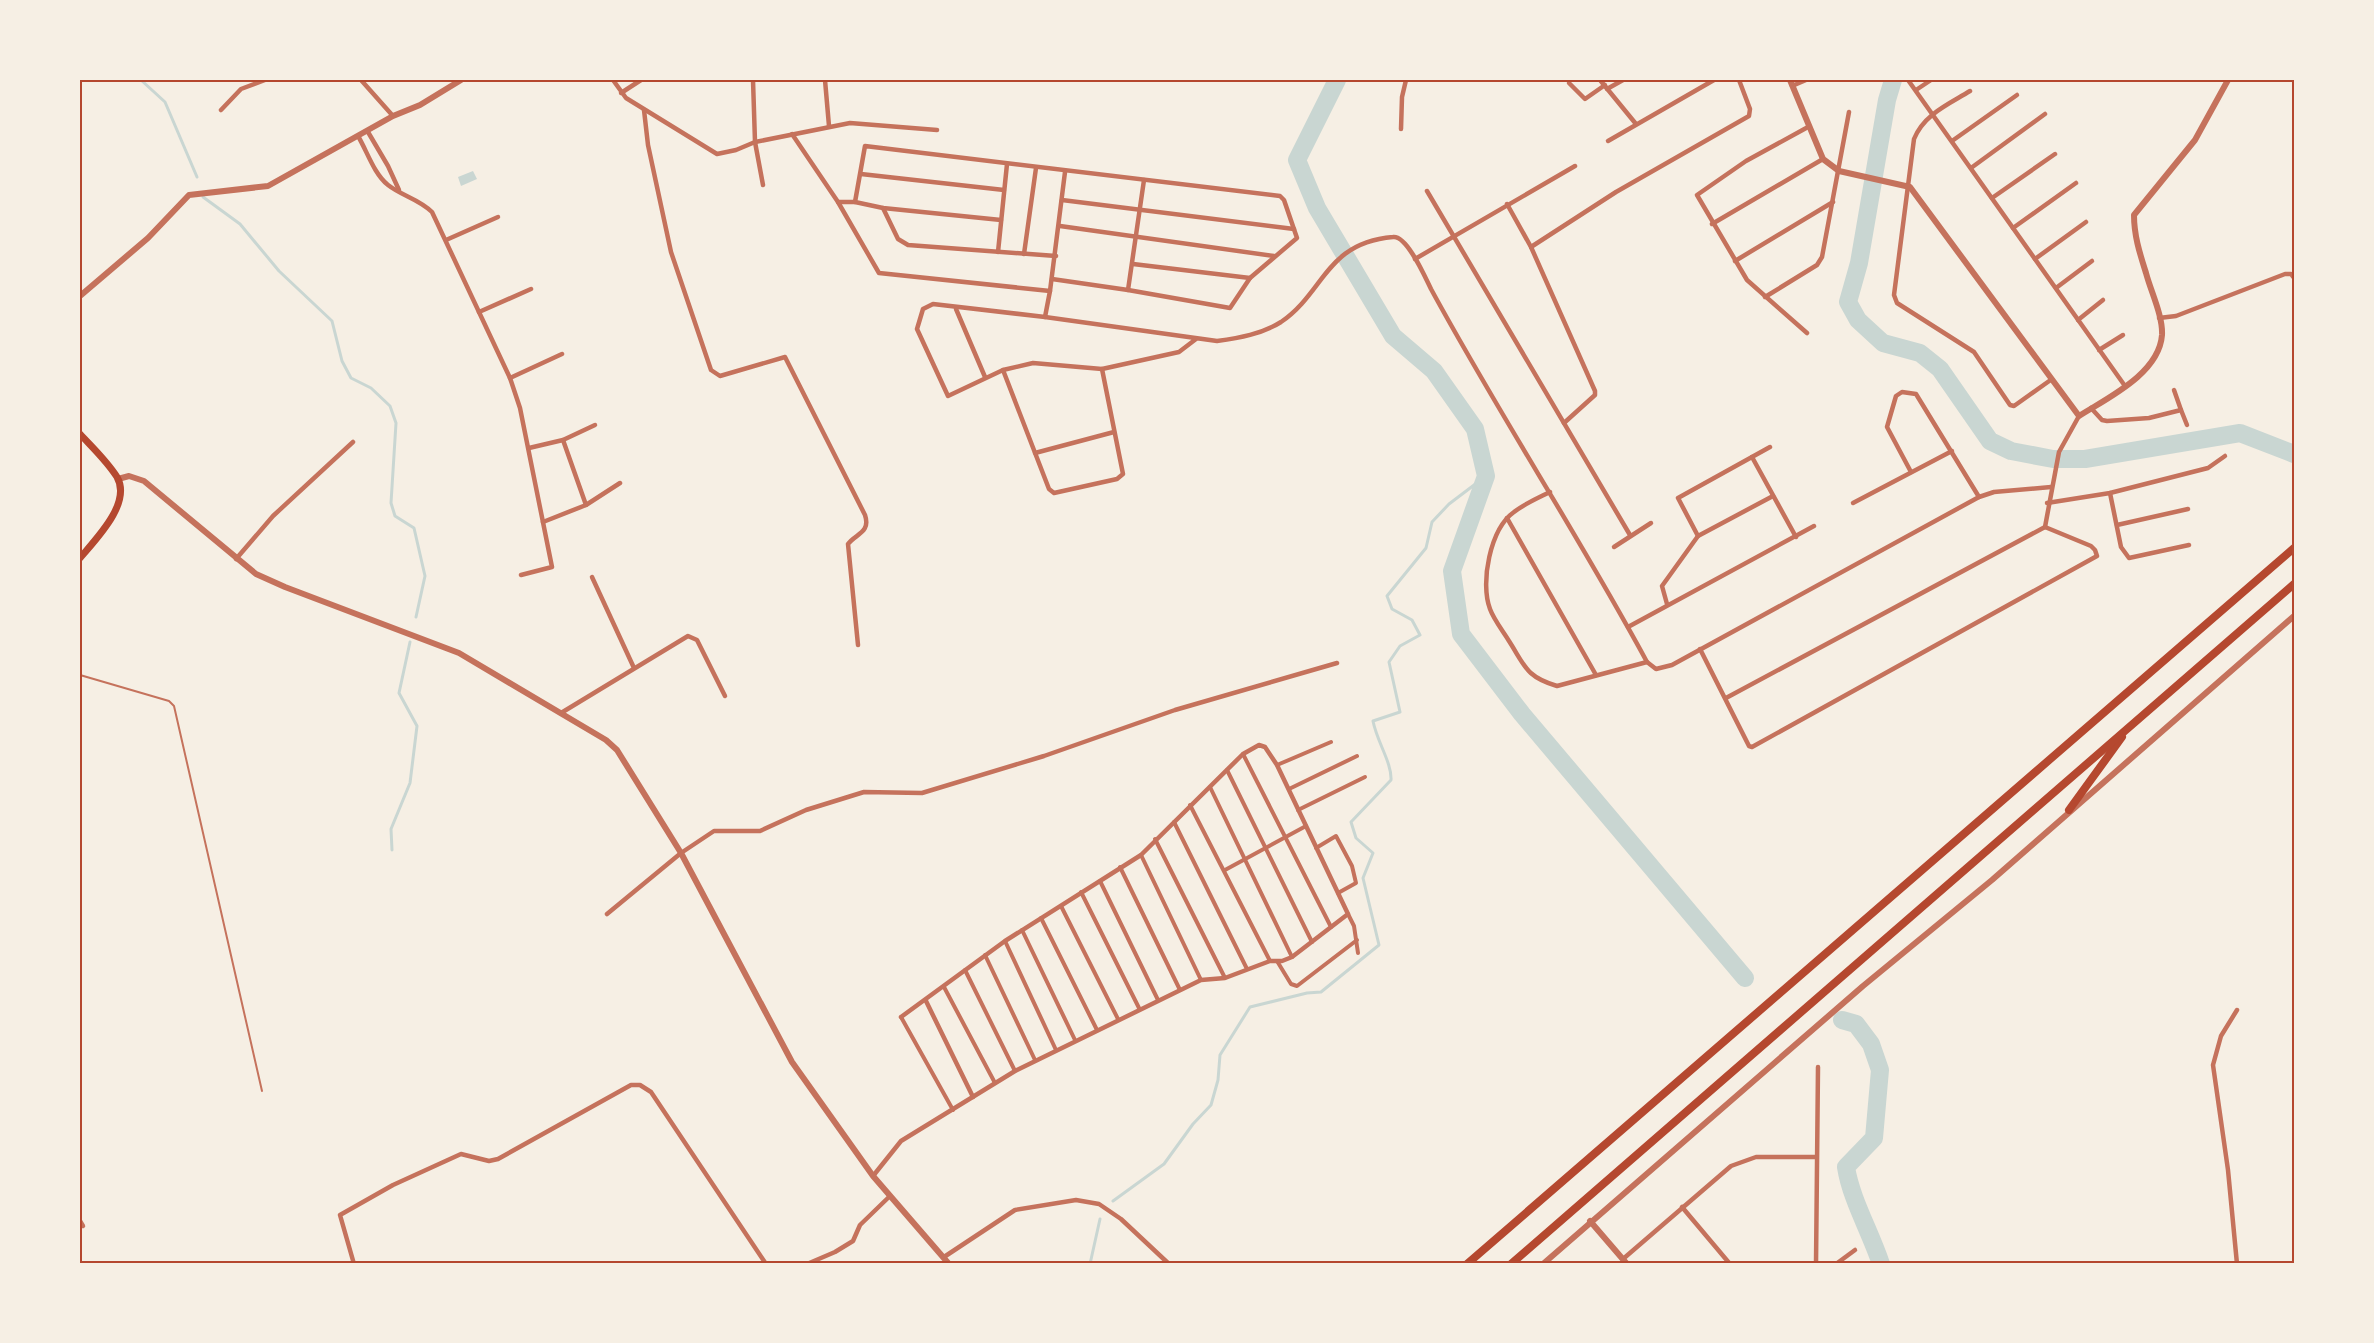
<svg xmlns="http://www.w3.org/2000/svg" width="2374" height="1343" font-family="Literata,serif">
<rect width="100%" height="100%" fill="#f6efe4"/>
<path fill="#c9d6d2" d="M473,171L477,179L461,186L458,177Z"/>
<g fill="none" stroke-linecap="round" stroke-linejoin="round">
<g stroke="#c9d6d2" stroke-width="3">
<path d="M141,80L165,102L197,177"/>
<path d="M203,197L240,224L279,271L332,321L342,361L351,378L371,388L390,406L396,423L391,503L395,516L414,528L425,576L416,617"/>
<path d="M392,850L391,829L410,783L417,726L399,693L410,642"/>
<path d="M1113,1201L1164,1164L1193,1124L1211,1105L1218,1080L1220,1055L1250,1007L1307,993L1321,992L1379,945L1363,878L1373,853L1356,838L1351,822L1391,780C1392,763 1377,742 1373,721L1400,712L1389,662L1400,646L1420,635L1412,620L1392,609L1387,596L1426,548L1432,522L1449,504L1486,476"/>
<path d="M1090,1264L1100,1219"/>
</g>
<g stroke="#c9d6d2" stroke-width="18">
<path d="M1337,80L1297,160L1317,208L1393,336L1434,371L1475,429L1486,476L1452,571L1461,634L1522,714L1745,978"/>
<path d="M1893,80L1887,100L1859,263L1848,302L1858,320L1883,343L1920,353L1940,369L1990,441L2011,451L2053,459H2085L2240,433L2294,454"/>
<path d="M1842,1020L1856,1024L1871,1044L1880,1070L1874,1138L1846,1167C1851,1199 1870,1231 1881,1264"/>
</g>
<path stroke="#c5725c" stroke-width="2" d="M80,675L169,701L174,706L262,1091"/>
<g stroke="#c5725c" stroke-width="4">
<path d="M1243,754L1331,927"/>
<path d="M1277,765L1331,742"/>
<path d="M1227,770L1312,942"/>
<path d="M1210,787L1292,957"/>
<path d="M1289,789L1357,756"/>
<path d="M1190,805L1270,961"/>
<path d="M1298,810L1365,777"/>
<path d="M1174,822L1247,969"/>
<path d="M1155,839L1225,978"/>
<path d="M1316,848L1336,836L1352,866L1356,883L1338,893"/>
<path d="M1141,855L1201,980"/>
<path d="M1120,867L1180,990"/>
<path d="M1225,870L1306,826"/>
<path d="M1100,881L1158,1000"/>
<path d="M1081,892L1139,1008"/>
<path d="M1061,906L1118,1019"/>
<path d="M1348,914L1354,926L1358,953"/>
<path d="M1041,918L1097,1030"/>
<path d="M1022,930L1075,1040"/>
<path d="M1005,941L1056,1050"/>
<path d="M985,955L1035,1060"/>
<path d="M1277,961L1291,984L1297,986L1357,940"/>
<path d="M965,970L1015,1071"/>
<path d="M944,987L995,1083"/>
<path d="M901,1017L953,1110"/>
</g>
<g stroke="#c5725c" stroke-width="4.5">
<path d="M361,80L393,116"/>
<path d="M613,80L626,98L717,154L736,150L755,142L850,123L937,130"/>
<path d="M753,80L755,142L763,185"/>
<path d="M825,80L829,126"/>
<path d="M1600,80L1636,124"/>
<path d="M1908,80L2125,386"/>
<path d="M1569,83L1585,99L1605,85"/>
<path d="M1792,86L1806,80"/>
<path d="M1607,89L1623,80"/>
<path d="M1916,90L1931,80"/>
<path d="M1970,91C1949,104 1924,114 1914,139L1894,295L1897,303L1974,352L2010,405L2014,406L2052,379"/>
<path d="M621,93L641,80"/>
<path d="M221,110L241,89L265,80"/>
<path d="M644,110L648,145L671,252L711,370L720,376L785,357L865,515C871,533 855,534 848,544L858,645"/>
<path d="M1401,129L1402,97L1406,80"/>
<path d="M368,132L388,166L399,190"/>
<path d="M792,134L838,202L879,273L1050,291L1045,317"/>
<path d="M358,136C367,151 374,174 388,185C402,196 419,199 432,212L510,378L520,408L552,567L521,575"/>
<path d="M1608,141L1714,80"/>
<path d="M1952,141L2017,95"/>
<path d="M1971,168L2045,114"/>
<path d="M861,174L1004,190"/>
<path d="M1427,191L1630,535"/>
<path d="M1992,198L2055,154"/>
<path d="M1062,200L1294,229"/>
<path d="M838,202H855"/>
<path d="M1507,204L1531,247L1595,391V395L1564,423"/>
<path d="M883,208L898,239L908,245L1056,256"/>
<path d="M1001,220L883,208L855,202L865,146L1280,196L1284,200L1297,238L1250,278L1230,308L1128,290"/>
<path d="M1712,224L1823,159"/>
<path d="M1060,226L1274,256"/>
<path d="M2013,228L2076,183"/>
<path d="M446,240L498,217"/>
<path d="M1531,247L1616,192L1749,116L1750,109L1739,80"/>
<path d="M998,252L1007,164"/>
<path d="M1024,254L1036,168"/>
<path d="M1415,259L1575,166"/>
<path d="M2035,259L2086,222"/>
<path d="M1735,261L1833,202"/>
<path d="M1133,264L1250,278"/>
<path d="M1052,279L1128,290L1144,180"/>
<path d="M2056,288L2092,261"/>
<path d="M1050,291L1065,172"/>
<path d="M1765,297L1817,265L1822,257L1849,112"/>
<path d="M956,309L985,377"/>
<path d="M479,312L531,289"/>
<path d="M2159,318L2176,316L2285,274H2291L2294,278"/>
<path d="M2078,320L2103,300"/>
<path d="M1807,333L1747,280L1697,195L1746,161L1808,127"/>
<path d="M1196,339L1179,352L1102,369L1033,363L1003,370L948,396L917,329L923,309L933,304L1045,317L1217,341C1239,338 1262,334 1281,322C1325,292 1325,243 1393,237C1407,235 1425,277 1431,289C1500,416 1579,536 1647,662L1656,669L1672,665L1979,497L1994,492L2051,487"/>
<path d="M2099,350L2123,335"/>
<path d="M1003,370L1049,489L1054,493L1117,479L1123,474L1102,369"/>
<path d="M510,378L562,354"/>
<path d="M2174,390L2181,410"/>
<path d="M2091,408L2102,420L2107,421L2149,418L2181,410L2187,425"/>
<path d="M563,440L586,505"/>
<path d="M529,448L563,440L595,425"/>
<path d="M1035,453L1114,432"/>
<path d="M1752,457L1796,537"/>
<path d="M1911,472L1887,427L1896,396L1902,392L1916,394L1979,497"/>
<path d="M1550,492C1538,498 1524,504 1514,512C1490,529 1480,583 1490,609C1494,620 1503,631 1509,641C1525,666 1526,677 1557,686L1647,662"/>
<path d="M2110,493L2121,547L2129,558L2189,545"/>
<path d="M1853,503L1952,451"/>
<path d="M2047,503L2110,493L2208,468L2225,456"/>
<path d="M1507,518L1596,675"/>
<path d="M543,522L586,505L620,483"/>
<path d="M2117,525L2188,509"/>
<path d="M2045,527L2059,452L2079,416"/>
<path d="M1698,536L1678,498L1770,447"/>
<path d="M1614,547L1651,523"/>
<path d="M236,559L273,516L353,442"/>
<path d="M592,577L634,668"/>
<path d="M1667,604L1662,586L1698,536L1773,496"/>
<path d="M1628,627L1814,526"/>
<path d="M1700,649L1749,746L1752,747L2097,556L2095,550L2091,546L2045,527"/>
<path d="M1726,698L2045,527"/>
<path d="M561,713L688,636L697,640L725,696"/>
<path d="M607,914L681,853L714,831H760L806,810L864,792L922,793L1044,756L1175,710L1337,663"/>
<path d="M926,1001L973,1097"/>
<path d="M2237,1010L2221,1036L2213,1065L2228,1170L2237,1264"/>
<path d="M873,1176L901,1141L1015,1071L1201,980L1225,978L1270,961H1282L1292,957L1348,914L1277,765L1265,747L1259,745L1243,754L1141,855L1005,941L901,1017"/>
<path d="M1682,1207L1730,1264"/>
<path d="M80,1221L83,1226"/>
<path d="M944,1257L1015,1210L1076,1200L1099,1204L1121,1219L1169,1264"/>
<path d="M1623,1259L1731,1166L1756,1157H1816"/>
<path d="M354,1264L340,1215L393,1185L461,1154L489,1161L498,1159L631,1085H640L651,1092L766,1264"/>
<path d="M807,1264L835,1252L853,1241L860,1225L890,1196"/>
<path d="M1816,1264L1818,1067"/>
<path d="M1836,1264L1855,1250"/>
</g>
<g stroke="#c5725c" stroke-width="6">
<path d="M1790,80L1823,159L1839,171L1910,187L2079,416C2107,398 2159,374 2162,335C2163,316 2151,292 2146,273C2140,254 2134,236 2134,215L2195,140L2228,80"/>
<path d="M80,296L148,238L189,195L268,186L393,116L420,105L461,80"/>
<path d="M118,479L129,476L144,481L256,574L285,587L459,653L606,740L617,750L681,853L792,1062L873,1176L949,1264"/>
<path d="M1590,1221L1627,1264"/>
<path d="M1543,1264L1863,986L1992,880L2294,616"/>
</g>
<path stroke="#b5482f" stroke-width="7" d="M80,434C92,447 107,461 117,477C132,503 96,539 80,558"/>
<g stroke="#b5482f" stroke-width="8">
<path d="M2069,810L2122,737"/>
<path d="M1467,1264L2294,548"/>
<path d="M1511,1264L2294,584"/>
</g>
</g>
<rect width="2374" height="1343" fill="none" stroke="#f6efe4" stroke-width="162"/>
<rect x="81" y="81" width="2212" height="1181" fill="none" stroke="#b5482f" stroke-width="2"/>
</svg>
